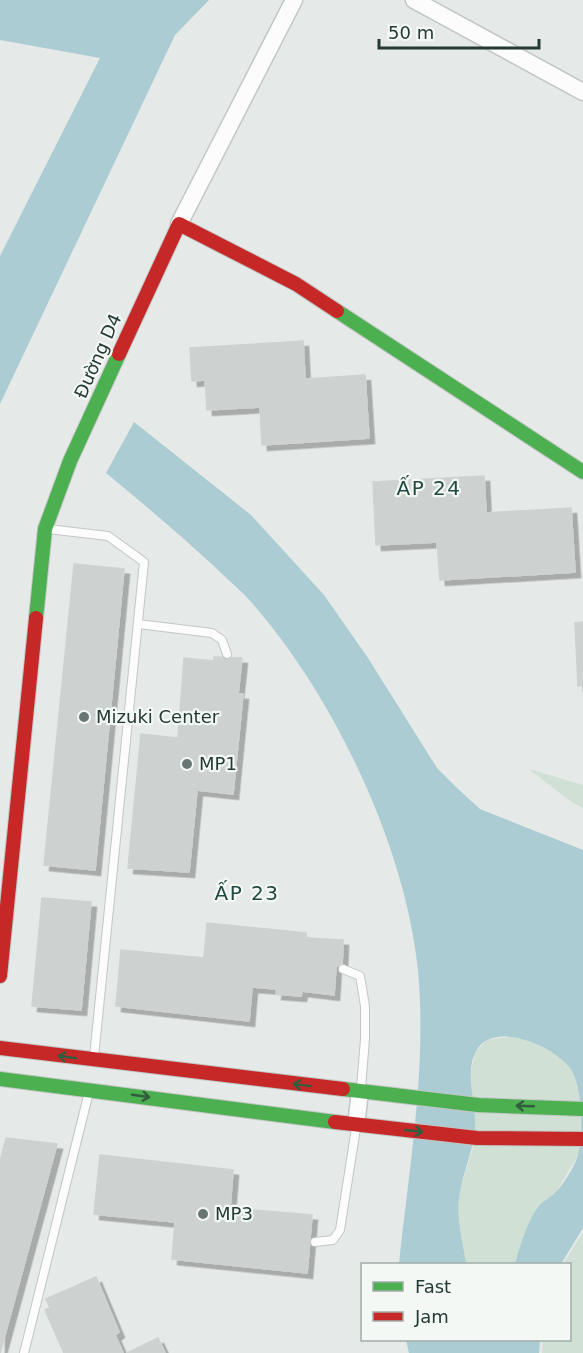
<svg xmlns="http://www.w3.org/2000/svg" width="583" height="1353" font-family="'DejaVu Sans',sans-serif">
<defs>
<filter id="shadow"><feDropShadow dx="5.5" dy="5.5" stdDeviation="0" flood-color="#0004"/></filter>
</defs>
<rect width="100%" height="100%" fill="#e5e9e7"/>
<g fill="#d0e0d5">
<path d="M529,769L583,785V808L570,801Z"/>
<path d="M509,1037L528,1040L558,1055L571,1069L583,1102L578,1155L556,1192L540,1205L521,1244L515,1264H466L458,1214L459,1193L473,1147L471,1072L475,1052L487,1040Z"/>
<path d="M583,1232V1353H542L543,1340H570V1264H563Z"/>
</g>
<g fill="#aaccd2">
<path d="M0,0H209L175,35L0,404V256L100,58L0,40Z"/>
<path d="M134,422L251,515L324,595L368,658L437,768L458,789L480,809L583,850V1228L561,1264H515C520,1246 527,1221 539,1206C543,1201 549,1198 554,1194C563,1185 574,1168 578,1155C583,1131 583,1093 572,1071C557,1046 491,1018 475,1053C465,1075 476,1103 475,1126C474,1149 464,1169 460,1192C455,1217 463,1240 466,1264H399C409,1168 427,1068 418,970C405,845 334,697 252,603C241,590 228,580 216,568C180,535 144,504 106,473Z"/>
<path d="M406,1340H540L539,1353H409Z"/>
</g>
<g fill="#cdd2d0" stroke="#ced2d0" stroke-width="1.5" filter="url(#shadow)">
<path d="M303,341L305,379L365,375L369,438L262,445L260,407L207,410L205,380L192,381L190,348Z"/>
<path d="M484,476L486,513L571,508L575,572L440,580L437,542L376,545L373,482Z"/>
<path d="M74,564L124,569L95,870L44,865Z"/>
<path d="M583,622V685L578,686L575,623Z"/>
<path d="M214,657L242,658L238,694H243L233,794L197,790L189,872L128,868L141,734L178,738L184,658L214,661Z"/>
<path d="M42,898L91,902L81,1010L32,1006Z"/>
<path d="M207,923L306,933V938L343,940L342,966H336L334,995L302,991L301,996L276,994L277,989L252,987L249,1021L116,1006L121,950L204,958Z"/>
<path d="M6,1138L57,1144L0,1353V1161Z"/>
<path d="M100,1155L233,1170L230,1208L312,1215L307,1273L172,1259L175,1222L94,1214Z"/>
<path d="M96,1277L119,1332L115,1335L123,1353H64L45,1310L50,1308L46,1299Z"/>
<path d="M158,1338L165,1353H127Z"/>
</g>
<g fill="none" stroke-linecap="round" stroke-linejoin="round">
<defs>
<g id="lane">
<path d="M48,529L108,536L144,562L94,1057"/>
<path d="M138,624L212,633L222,640L227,654"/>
<path d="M343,969L360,976L365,1006V1039L361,1088"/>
<path d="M315,1242L333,1240L340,1230L356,1128"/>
<path d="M24,1353L89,1092"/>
</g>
<g id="street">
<path d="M414,0L583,92"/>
<path d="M179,224L294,0"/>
<path d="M356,1125L360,1092"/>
</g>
<g id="fast">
<path d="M337,311L583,472"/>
<path d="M36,618L45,529L70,461L119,354"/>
<path d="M0,1079L335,1122"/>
<path d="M343,1089L478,1105L583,1109"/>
</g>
<g id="jam">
<path d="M119,354L179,224L296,284L337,311"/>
<path d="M0,976L36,618"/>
<path d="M0,1048L343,1089"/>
<path d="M335,1122L477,1138L583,1139"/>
</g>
</defs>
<use href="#lane" stroke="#c2c6c4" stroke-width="10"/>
<use href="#street" stroke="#c2c6c4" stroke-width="19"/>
<use href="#fast" stroke="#c1c6c4" stroke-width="16"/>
<use href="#jam" stroke="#c1c6c4" stroke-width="16"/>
<use href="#lane" stroke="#fbfcfb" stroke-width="8"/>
<use href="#street" stroke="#fbfcfb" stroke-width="16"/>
<use href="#fast" stroke="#4caf50" stroke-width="14"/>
<use href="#jam" stroke="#c62828" stroke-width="14"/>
</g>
<defs><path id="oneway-shaft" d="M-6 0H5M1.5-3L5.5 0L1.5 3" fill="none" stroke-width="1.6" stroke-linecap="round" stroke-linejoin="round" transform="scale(1.5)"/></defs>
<g stroke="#315d3d">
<use href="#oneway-shaft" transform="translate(67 1057) rotate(-172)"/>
<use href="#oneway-shaft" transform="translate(302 1085) rotate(-173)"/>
<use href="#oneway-shaft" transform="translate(141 1096) rotate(8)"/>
<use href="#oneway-shaft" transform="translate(525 1106) rotate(-178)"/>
<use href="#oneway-shaft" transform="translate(414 1131) rotate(6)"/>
</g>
<g fill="#687773" stroke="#f3f8f5" stroke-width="2">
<circle cx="84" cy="717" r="6"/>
<circle cx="187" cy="764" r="6"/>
<circle cx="203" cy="1214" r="6"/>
</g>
<g text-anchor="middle" stroke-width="4.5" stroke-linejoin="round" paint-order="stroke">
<g font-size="18" fill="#253a35" stroke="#f3f8f5">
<text transform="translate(98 356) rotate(-66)" y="6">Đường D4</text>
</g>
<g font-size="18" fill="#253a35" stroke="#f3f8f5" text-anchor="start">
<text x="96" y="723">Mizuki Center</text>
<text x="199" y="770">MP1</text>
<text x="215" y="1220">MP3</text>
</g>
<g font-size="20" letter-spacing="1.5" fill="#234a42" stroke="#f3f8f5">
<text x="429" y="495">ẤP 24</text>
<text x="247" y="900">ẤP 23</text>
</g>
</g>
<rect x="361" y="1263" width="210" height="78" fill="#f3f8f5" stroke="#a1aca8" stroke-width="1.5"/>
<rect x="373" y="1282" width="30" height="9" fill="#4caf50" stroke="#a1aca8" stroke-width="1.5"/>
<text x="415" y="1293" font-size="18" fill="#253a35">Fast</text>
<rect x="373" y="1312" width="30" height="9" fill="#c62828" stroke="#a1aca8" stroke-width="1.5"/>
<text x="415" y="1323" font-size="18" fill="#253a35">Jam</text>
<path d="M379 39v9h160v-9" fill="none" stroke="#253a35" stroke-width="3"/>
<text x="388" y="39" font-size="18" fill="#253a35" stroke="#f3f8f5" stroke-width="4.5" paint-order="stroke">50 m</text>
</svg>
